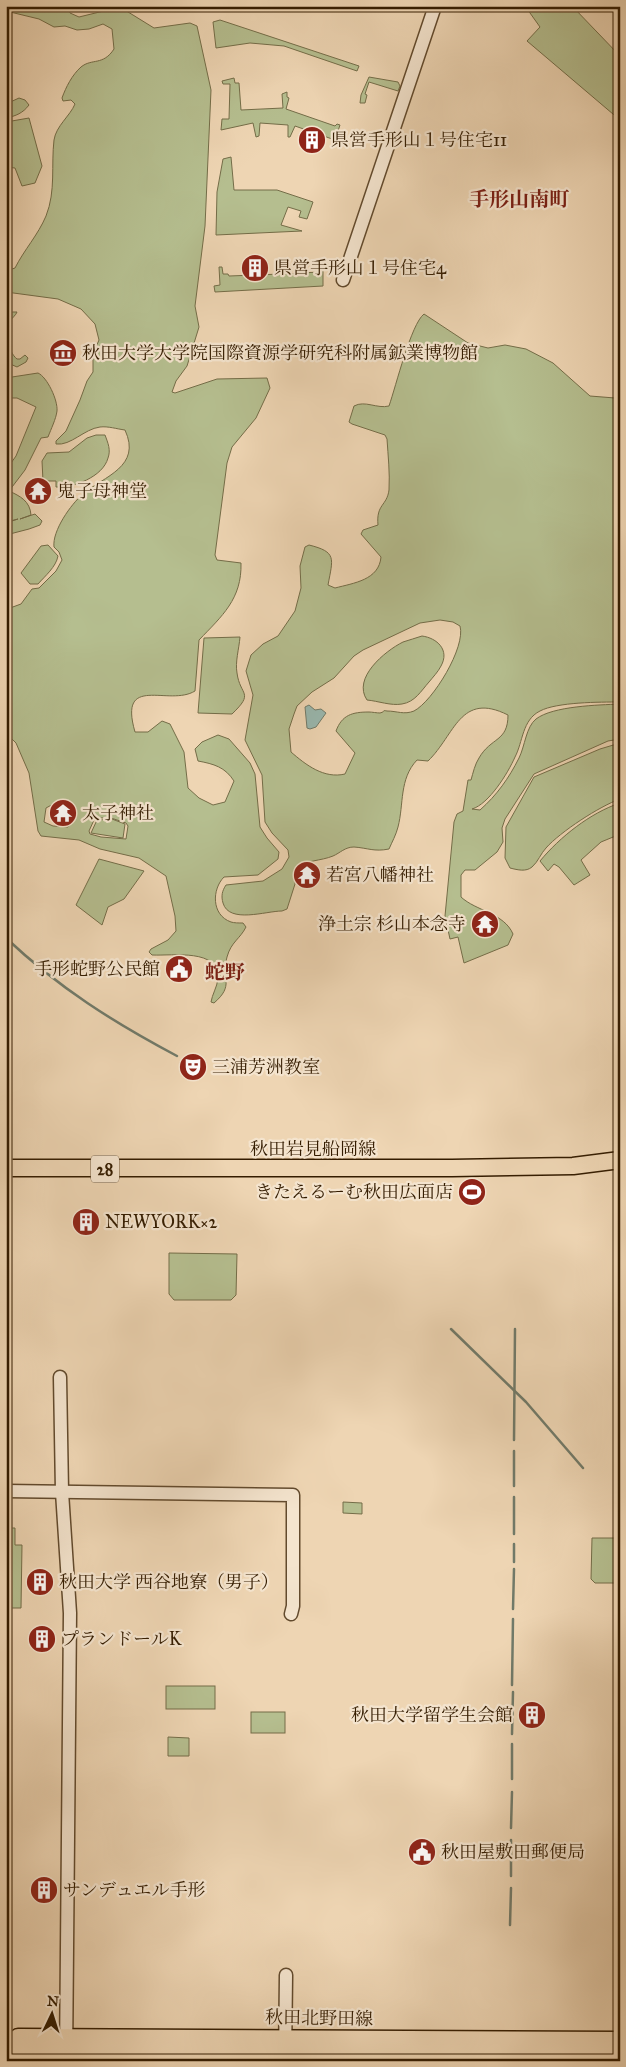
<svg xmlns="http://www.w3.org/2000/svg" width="626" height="2067" font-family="'IM FELL Great Primer','Noto Serif JP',serif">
<rect width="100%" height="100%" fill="#eed5b3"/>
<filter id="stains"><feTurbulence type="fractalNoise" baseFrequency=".004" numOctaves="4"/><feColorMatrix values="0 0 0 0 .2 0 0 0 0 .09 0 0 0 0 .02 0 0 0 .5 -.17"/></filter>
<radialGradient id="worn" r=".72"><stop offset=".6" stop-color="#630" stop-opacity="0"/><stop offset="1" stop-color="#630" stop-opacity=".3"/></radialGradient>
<g fill="#b5be8f" stroke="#746d48" fill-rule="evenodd">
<path d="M6,6H68L70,13L79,17L120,7L154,28L190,23L197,26L211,90L205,226L195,306L199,327L187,366L176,381L172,392L175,393L217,379L267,378L270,388L256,418L232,447L227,463L215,555L217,560L241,563C242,599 222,616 199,640L195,691C169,707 118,673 135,732H148L162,721L170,724L184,752L188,788L199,798L213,805L225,802L234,781C225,767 214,764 198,761L195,749L202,742L218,735L229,739L250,763L255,774L260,827L267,838L279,852L278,859L258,875L224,877C212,889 211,915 231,922C234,923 239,923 243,923L246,927C240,939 231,942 227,957C221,979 235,985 214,1003L211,1002C212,995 217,987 218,979C220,948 173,956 152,955L149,952L151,949L168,940L176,931L175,916L166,876L139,858L100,849L79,840L41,836L38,831L29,773L16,743L6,733V614L10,608L21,604L32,589L39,588L56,571L62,560L59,552L54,547C52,531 71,504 83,494C104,476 142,467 125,430C117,429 108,426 100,427C84,429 71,446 56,444V441L66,431L80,400L87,381L93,372V354L99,340L95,324L81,309L58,299L6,292V271L15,268C24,250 38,235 46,216C56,191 51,165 54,140C56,126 70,116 75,104L71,100L63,101L62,98C66,87 72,75 81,67C92,58 103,66 114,49L112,29L103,24L89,29L77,30L65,26L54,27L39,19L6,11ZM57,802C67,803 74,806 76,816L68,827L53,826L44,822L46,808ZM99,818H111L126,823L128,826L126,839L101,837L90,834L89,831L94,820Z"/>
<path d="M525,6L573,7L620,56V120L527,41L540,27Z"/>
<path d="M220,20L359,66L357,71L284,46L250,43L216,48L213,22Z"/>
<path d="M369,77L398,82L400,86L398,91L369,82L365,94L367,95L365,103H360L361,95Z"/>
<path d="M234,78L235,83H239L241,110L283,108L282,94L287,92V97L289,98L286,109L335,126L337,124L340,125L335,140L295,126L290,137H288V125L260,123L259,136L256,137L253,123L221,130L222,119H229L230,84H223L222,81Z"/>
<path d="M19,98L25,100L29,105C23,113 16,116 6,118V104Z"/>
<path d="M29,118L42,166L35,183L22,186L15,168L6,167V122Z"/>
<path d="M231,157L234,190H277L313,202L307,219L299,217L301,211L288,207L281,225L302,231L216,235L217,192L223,159Z"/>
<path d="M281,262H283L284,274L319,272L320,268L323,269V286L215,292L214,286L220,285L219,267H222L223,274H228L229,276L281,274Z"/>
<path d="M6,312H17C16,315 12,318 10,321C4,331 8,352 17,359H20L25,355L28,358L26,362L17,367L8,363L6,359Z"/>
<path d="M424,314L468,343L488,348L505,345L526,349L553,363L590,396L615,398L620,395V702C600,702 557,702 540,711C522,720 523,742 515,757C508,773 489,804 472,809L480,810C497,795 509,778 519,758C525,746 526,727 536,719C553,706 598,705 620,704V739L608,741L534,774L505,819L502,828L503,842L497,852L475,870H465L461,875V897C476,911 504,913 513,934L508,945L464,963L458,937L450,939L445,916L454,822L457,814L463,811L468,780H471C473,773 475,764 479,758C491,737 508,742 508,715C460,691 455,735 428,761L417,760C399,779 404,804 398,827C396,835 392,842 389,849C374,852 368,848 354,847C345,847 340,853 333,856C321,861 306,860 296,868L295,884L287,909L282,911C266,911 229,924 223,903C221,896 222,891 226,885L263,881L282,869L289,857L288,850L272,833L265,822L262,775L245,740L253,695L246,671L251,655L263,644L278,636L295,611L301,588L300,566L305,547L309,545C337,552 333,558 328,585L335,588C354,583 379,580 381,557L361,534L363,530L378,525C376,504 387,506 389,490C390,473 388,455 387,439L385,435L352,424L349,422L354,406C365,400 377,409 389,406C396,386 411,324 424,314ZM440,620L453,622L460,626C466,647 433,701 414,711C404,715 397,711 387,711C381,710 387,711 380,713C377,713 372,712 369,712C352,712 342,715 336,731L355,753L345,774C324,779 306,765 291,752L289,729L294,714L297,706L312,692L334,678L354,656L363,650L420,623Z"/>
<path d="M38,373C47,377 58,400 57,411C56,419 51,429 48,437L41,438L25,470L9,491C20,496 30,501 31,515L20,519L35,514L42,521L40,525L29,529L6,535V523L18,519L6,522V470L16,456L36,407L17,398H6V382L12,377Z"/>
<path d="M96,435H105C108,443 111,450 108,458C103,477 73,488 56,487V481H43L42,461L47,453L69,452L87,438Z"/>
<path d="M48,545L58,556C56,567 45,576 38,584H30L21,573L41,546Z"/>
<path d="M422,636C437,638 450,650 441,666C438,672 433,677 429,682C421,691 415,702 402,704C391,706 378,701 367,700C352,678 385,651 403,642C409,640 416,638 422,636Z"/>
<path d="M240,637C239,649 235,662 237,673C240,696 255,692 232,714L198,713L204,638Z"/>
<path d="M620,743V799C600,806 560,832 546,848C541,853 538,862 532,867C526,872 518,870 510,868L505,858L506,827L534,777L600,749Z"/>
<path d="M620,803V832L618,835L601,842L581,860L590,875L574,885L559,867L554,864L548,871L540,861C560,837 590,813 620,803Z"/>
<path d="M112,819L125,824L123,838L91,833L97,820Z"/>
<path d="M99,859L144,871L124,899L108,907L102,925L76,905Z"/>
<path d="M169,1253L237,1254L236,1295L231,1300H174L169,1294Z"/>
<path d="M343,1502L362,1503V1514L343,1513Z"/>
<path d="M6,1528H15V1545H22L21,1608H6Z"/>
<path d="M592,1538H620V1583H595L591,1579Z"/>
<rect x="166" y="1686" width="49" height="23"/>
<rect x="251" y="1712" width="34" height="21"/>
<path d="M168,1737L189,1738V1756H168Z"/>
</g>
<path fill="#99b8af" stroke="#717a69" d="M309,705L315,710L321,709L326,713L316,727L310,729L307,728L305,707Z"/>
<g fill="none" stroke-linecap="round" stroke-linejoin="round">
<g stroke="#717a69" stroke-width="2.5">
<path d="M6,938C59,988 113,1022 177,1056"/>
<path d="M451,1329L526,1402L583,1468"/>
<path d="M514,1440L515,1329"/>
<path d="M514,1451V1486"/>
<path d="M514,1534V1497"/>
<path d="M514,1544V1562"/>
<path d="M513,1609L514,1569"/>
<path d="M512,1685L513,1619"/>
<path d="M512,1734L513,1692"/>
<path d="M512,1779V1744"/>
<path d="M511,1828L512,1792"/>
<path d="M511,1840V1876"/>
<path d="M510,1925L511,1888"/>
</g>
<defs>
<g id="minor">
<path d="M343,280L435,6"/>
<path d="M60,1377L62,1492L70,1613L66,2061"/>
<path d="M6,1491L293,1495V1606L291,1614"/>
<path d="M285,2061L286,1975"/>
</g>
<g id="major">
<path d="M6,1168H452L573,1166L620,1160"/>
<path d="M18,2037L620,2040"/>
<path d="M48,2050L508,2053L620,2055"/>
</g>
<path id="highway" d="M6,2046L42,2047L48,2050"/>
</defs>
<use href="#minor" stroke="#624a2d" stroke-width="15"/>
<use href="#major" stroke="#341c00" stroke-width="19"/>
<use href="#highway" stroke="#341c00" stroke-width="21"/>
<use href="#minor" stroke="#f4e4ce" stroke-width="12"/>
<use href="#major" stroke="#eed5b3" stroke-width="16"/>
<use href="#highway" stroke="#eed5b3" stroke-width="19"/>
</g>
<defs>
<symbol id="building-disc" viewBox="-11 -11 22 22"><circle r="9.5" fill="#8f2418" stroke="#f4e4ce"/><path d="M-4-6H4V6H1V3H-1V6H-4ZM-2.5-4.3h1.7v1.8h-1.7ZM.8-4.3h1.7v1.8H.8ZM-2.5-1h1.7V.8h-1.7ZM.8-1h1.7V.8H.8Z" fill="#fff"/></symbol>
<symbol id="museum-disc" viewBox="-11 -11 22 22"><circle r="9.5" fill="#8f2418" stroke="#f4e4ce"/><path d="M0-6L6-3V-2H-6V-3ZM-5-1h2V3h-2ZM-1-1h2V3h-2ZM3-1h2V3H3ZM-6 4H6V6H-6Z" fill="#fff"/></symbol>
<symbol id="temple-disc" viewBox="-11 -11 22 22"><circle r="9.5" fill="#8f2418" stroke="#f4e4ce"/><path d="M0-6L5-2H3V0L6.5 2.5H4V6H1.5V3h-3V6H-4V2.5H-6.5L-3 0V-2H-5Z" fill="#fff"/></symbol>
<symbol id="civic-disc" viewBox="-11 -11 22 22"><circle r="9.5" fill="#8f2418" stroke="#f4e4ce"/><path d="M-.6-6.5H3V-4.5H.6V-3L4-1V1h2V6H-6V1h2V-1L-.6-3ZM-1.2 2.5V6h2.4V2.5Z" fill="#fff"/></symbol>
<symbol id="theatre-disc" viewBox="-11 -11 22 22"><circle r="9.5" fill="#8f2418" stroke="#f4e4ce"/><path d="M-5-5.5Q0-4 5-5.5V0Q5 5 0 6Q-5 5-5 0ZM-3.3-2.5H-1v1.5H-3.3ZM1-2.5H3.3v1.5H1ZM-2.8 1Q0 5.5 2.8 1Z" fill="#fff"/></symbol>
<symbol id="stadium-disc" viewBox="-11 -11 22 22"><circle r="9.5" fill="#8f2418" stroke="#f4e4ce"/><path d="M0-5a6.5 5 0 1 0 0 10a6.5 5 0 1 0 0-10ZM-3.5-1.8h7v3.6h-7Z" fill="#fff"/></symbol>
</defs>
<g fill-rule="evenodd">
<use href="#building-disc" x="296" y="124" width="32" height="32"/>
<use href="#building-disc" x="239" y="252" width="32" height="32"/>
<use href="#museum-disc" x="47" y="337" width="32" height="32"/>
<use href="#temple-disc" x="22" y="475" width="32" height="32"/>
<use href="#temple-disc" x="47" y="797" width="32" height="32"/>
<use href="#temple-disc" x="291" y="859" width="32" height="32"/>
<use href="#temple-disc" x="469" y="908" width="32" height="32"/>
<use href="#civic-disc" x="163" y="953" width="32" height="32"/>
<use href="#theatre-disc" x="177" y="1051" width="32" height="32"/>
<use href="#stadium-disc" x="456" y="1176" width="32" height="32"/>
<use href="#building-disc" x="70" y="1206" width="32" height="32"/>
<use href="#building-disc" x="24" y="1566" width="32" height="32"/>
<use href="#building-disc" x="26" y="1623" width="32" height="32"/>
<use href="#building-disc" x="516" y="1699" width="32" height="32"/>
<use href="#civic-disc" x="406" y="1836" width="32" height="32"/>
<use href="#building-disc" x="28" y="1874" width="32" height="32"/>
</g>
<g text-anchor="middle" stroke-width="4.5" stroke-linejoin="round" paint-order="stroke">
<rect fill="#f4e4ce" stroke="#6e583e" stroke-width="1" x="91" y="1155.5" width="28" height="27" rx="4"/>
<g font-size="16" font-weight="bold" fill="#341c00">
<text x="105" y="1175">28</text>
</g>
<g font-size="18" fill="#341c00" stroke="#f4e4ce" text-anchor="start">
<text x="331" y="146">県営手形山１号住宅11</text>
<text x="274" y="274">県営手形山１号住宅4</text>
<text x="82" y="359">秋田大学大学院国際資源学研究科附属鉱業博物館</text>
<text x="57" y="497">鬼子母神堂</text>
<text x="82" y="819">太子神社</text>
<text x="326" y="881">若宮八幡神社</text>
<text x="466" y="930" text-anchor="end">浄土宗 杉山本念寺</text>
<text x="160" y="975" text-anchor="end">手形蛇野公民館</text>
<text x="212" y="1073">三浦芳洲教室</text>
<text x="453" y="1198" text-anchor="end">きたえるーむ秋田広面店</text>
<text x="105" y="1228">NEWYORK×2</text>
<text x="59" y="1588">秋田大学 西谷地寮（男子）</text>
<text x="61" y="1645">プランドールK</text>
<text x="513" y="1721" text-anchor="end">秋田大学留学生会館</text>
<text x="441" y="1858">秋田屋敷田郵便局</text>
<text x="63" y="1896">サンデュエル手形</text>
</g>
<g font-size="18" fill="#341c00" stroke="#f4e4ce">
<text x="313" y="1155">秋田岩見船岡線</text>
<text transform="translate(319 2018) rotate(1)" y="6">秋田北野田線</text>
</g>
<g font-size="20" font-weight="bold" fill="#7a1f14" stroke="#f4e4ce">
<text x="519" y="206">手形山南町</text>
<text x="225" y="979">蛇野</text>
</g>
</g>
<rect width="626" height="2067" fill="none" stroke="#eed5b3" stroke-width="25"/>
<rect x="8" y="8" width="611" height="2052" fill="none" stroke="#341c00" stroke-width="2.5"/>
<rect x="12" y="12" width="601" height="2042" fill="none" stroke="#341c00"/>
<g transform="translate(52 2014) rotate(4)" stroke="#f4e4ce" stroke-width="4" paint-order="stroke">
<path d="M0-4L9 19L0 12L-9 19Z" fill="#341c00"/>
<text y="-8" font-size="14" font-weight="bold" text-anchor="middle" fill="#341c00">N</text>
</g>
<rect width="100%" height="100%" filter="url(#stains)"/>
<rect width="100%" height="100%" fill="url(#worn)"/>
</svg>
